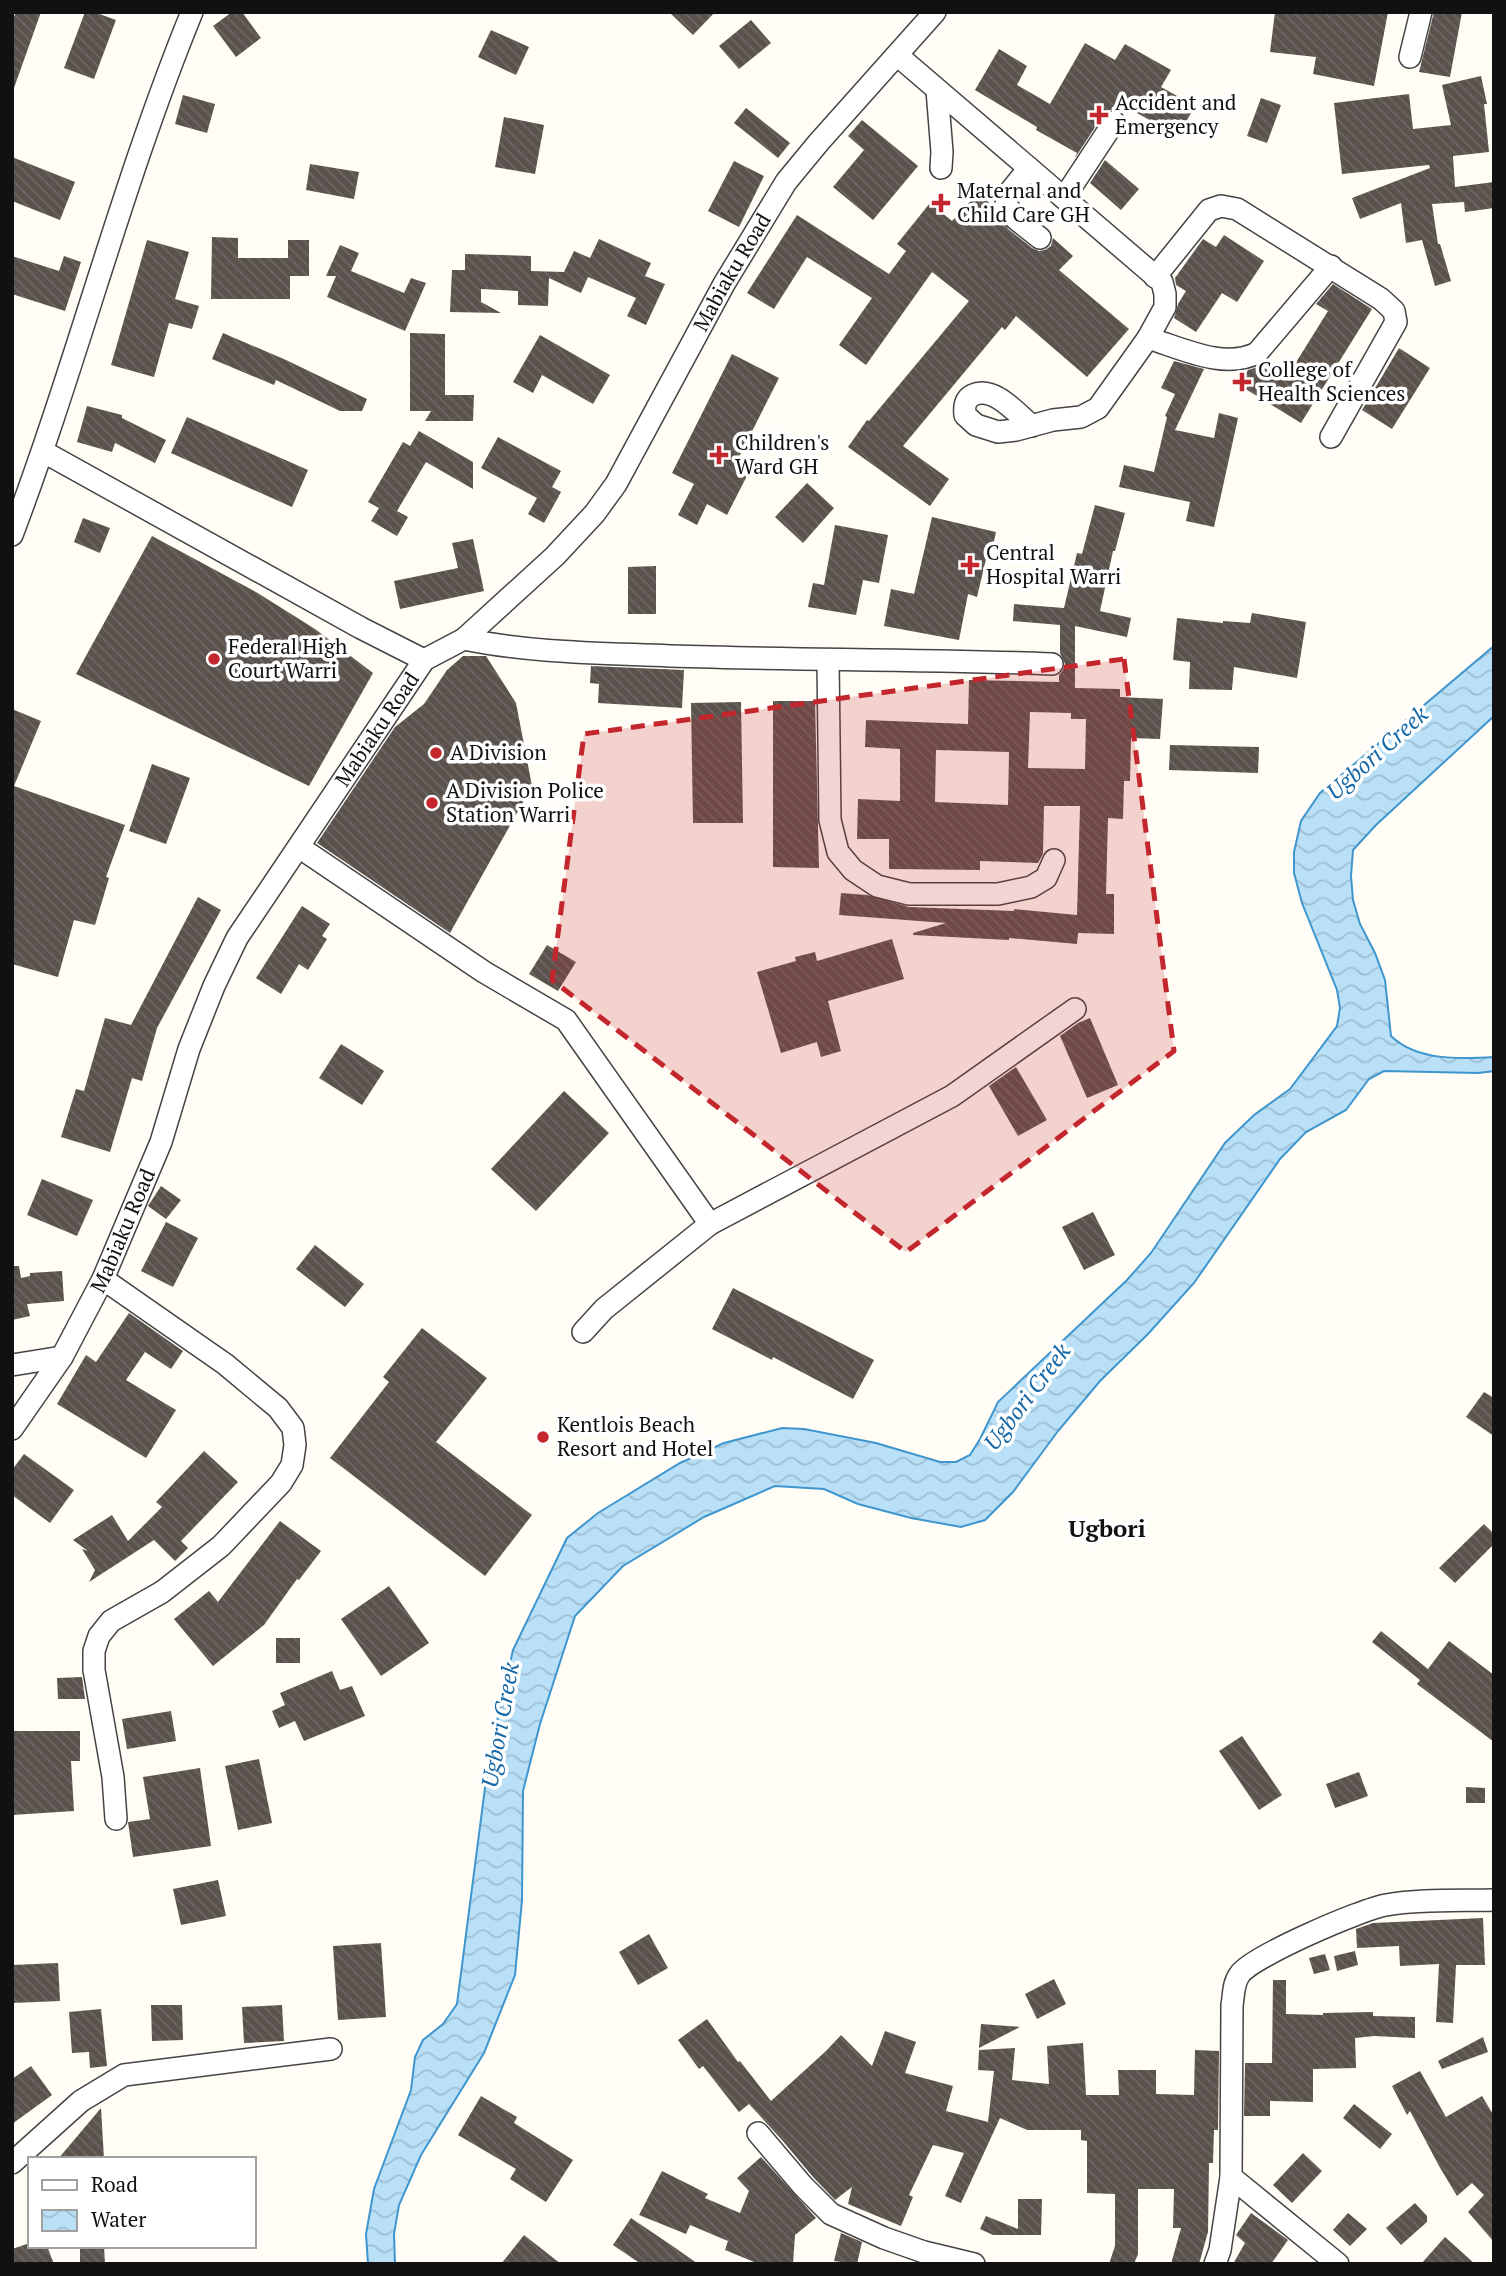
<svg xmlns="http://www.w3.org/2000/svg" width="1506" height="2276" font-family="'PT Serif',serif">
<defs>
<pattern id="water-waves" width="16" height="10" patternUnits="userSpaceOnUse" patternTransform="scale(1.75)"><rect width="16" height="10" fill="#b9e0f7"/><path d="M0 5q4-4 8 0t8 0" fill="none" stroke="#9ebfd3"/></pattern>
<pattern id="building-back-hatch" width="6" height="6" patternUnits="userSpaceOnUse" patternTransform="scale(1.75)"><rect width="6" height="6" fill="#5a524d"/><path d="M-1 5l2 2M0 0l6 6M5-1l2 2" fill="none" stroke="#6d6662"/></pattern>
</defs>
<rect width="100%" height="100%" fill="#fffdf5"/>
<path fill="url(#water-waves)" stroke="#3f96cf" stroke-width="2" d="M1494,646V716L1376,825L1353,850L1351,876L1353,900L1360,924L1375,953L1385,980L1391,1036C1417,1061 1459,1059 1494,1057V1071L1478,1073L1384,1071L1369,1079L1346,1110L1306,1132L1280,1159L1194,1283L1148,1334L1100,1381L1058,1431L1013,1492L985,1520L961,1527L911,1518L858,1504L824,1489L775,1486L704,1517L623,1566L575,1616L540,1724L523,1791L522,1900L515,1975L484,2053L421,2155L399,2205L394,2234L395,2264H368L366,2234L374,2189L411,2090L415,2057L423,2040L443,2024L457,2004L489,1757L513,1650L567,1538L598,1513L680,1463L724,1443L782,1428L804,1429L876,1443L940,1462H956L970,1455L980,1439L998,1402L1127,1280L1151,1253L1225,1143L1254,1115L1290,1089L1337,1026L1340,1008L1337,990L1302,903L1294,873V852L1301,821L1320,793Z"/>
<g fill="url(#building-back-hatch)" fill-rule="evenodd">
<path d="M16,12H41L14,88H12V21Z"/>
<path d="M85,12H94L116,20L94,79L64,68Z"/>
<path d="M232,12H242L261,38L236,57L213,26Z"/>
<path d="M669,12H715L693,35Z"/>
<path d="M1275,12H1388L1374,86L1313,74L1316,57L1270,52Z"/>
<path d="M1434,12H1462L1450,77L1419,72Z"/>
<path d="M751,20L771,43L739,69L719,46Z"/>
<path d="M491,30L529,47L516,75L478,57Z"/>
<path d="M1085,43L1115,60L1125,44L1171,70L1161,87L1195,106L1178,136L1121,104L1117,110H1109L1103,115L1075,158L1077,153L1036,130L1037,127L975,90L999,49L1027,66L1017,85L1050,104Z"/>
<path d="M1481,76L1487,104H1484L1489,152L1453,156L1455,187L1494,182V208L1465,212L1464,202L1432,204L1438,244H1440L1451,281L1435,286L1422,240L1406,243L1401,203L1360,219L1352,198L1430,168L1429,165L1342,174L1334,103L1409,94L1413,129L1451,125L1442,85Z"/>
<path d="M183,95L215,104L207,133L175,124Z"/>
<path d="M1261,98L1281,105L1267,143L1247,136Z"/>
<path d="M746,108L790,143L778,158L734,123Z"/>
<path d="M504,117L544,125L535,174L495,167Z"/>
<path d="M862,120L918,166L873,220L833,187L864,150L848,136Z"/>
<path d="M12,157L75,182L60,220L12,201Z"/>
<path d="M1105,160L1139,189L1121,210L1090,183Z"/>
<path d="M734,161L764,176L739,227L708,211Z"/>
<path d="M310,164L359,172L354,199L306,190Z"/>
<path d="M978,193L994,207L1008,229L1032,248L1039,251L1045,250L1051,246L1053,238L1073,256L1059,270L1129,329L1087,377L1016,316L1005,330L1002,327L903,446L949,479L930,506L848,447L867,420L869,421L969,301L932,272L866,365L839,345L872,298L807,257L774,309L747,293L797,215L889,274L906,251L897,244L930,203L952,221Z"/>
<path d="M1224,235L1264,261L1237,302L1222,293L1196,332L1174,318L1178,304L1186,291L1176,285L1175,278L1203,239L1216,247Z"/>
<path d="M212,237L238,238V258H288V240H309V276H290V299H211Z"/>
<path d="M599,239L651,263L645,276L665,284L646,325L627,316L636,298L588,277L581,293L549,278L548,306L518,305V291L481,289V302L501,313L450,312L452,270H465V254L531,256V271L564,272L574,251L590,258Z"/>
<path d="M147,240L189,252L175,299L199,306L192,329L169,323L154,377L111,365Z"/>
<path d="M340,245L359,253L351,271L404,293L411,278L426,283L405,331L327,297L336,276H326Z"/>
<path d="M12,256L59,271L64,256L81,262L65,311L12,294Z"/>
<path d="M1333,284L1372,309L1301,423L1239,385L1248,370L1261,366L1285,380L1328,311L1316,304Z"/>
<path d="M223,333L286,360L367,399L362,411H340L276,380L274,385L212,359Z"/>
<path d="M410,333L445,334V395H474L473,421H425L431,411H410Z"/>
<path d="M540,335L610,375L593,404L542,375L533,393L513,382Z"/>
<path d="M1399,348L1430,368L1392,429L1362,410Z"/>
<path d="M732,354L779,378L738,459L752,466L727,515L707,504L697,525L678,515L694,484L672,473Z"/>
<path d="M1174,361L1204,369L1175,430L1214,438L1219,413L1238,418L1214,527L1186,521L1190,502L1119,487L1124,465L1154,472L1167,417L1165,416L1175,394L1161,388Z"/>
<path d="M87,406L122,415V418L166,440L155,463L115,443L112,452L77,442Z"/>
<path d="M187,417L308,470L292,507L171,453Z"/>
<path d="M419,431L473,462V489L426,462L397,511L408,517L397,536L371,521L379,508L368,502L403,442L410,446Z"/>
<path d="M498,437L561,471L552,487L561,492L544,523L528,514L537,498L481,468Z"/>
<path d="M807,483L834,508L803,543L775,517Z"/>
<path d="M1095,505L1125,513L1115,551H1113L1100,611L1131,618L1127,637L1075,626V688L1120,689V697L1163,699L1160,739L1131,738L1130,781H1124L1123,819L1108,818L1106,894H1114V934L1078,933L1077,944L1009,938V940L913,935V933L946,923L839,915L841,893L867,895L909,907L1014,911V909L1077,915L1080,806H1044L1043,854L1038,863L980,861V870L889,869V839H857L858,799L900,801V749L865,747L866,720L968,724L969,680L1059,682V675L1063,670L1065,664L1060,653V625L1013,621L1014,604L1064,608L1077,553L1082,554ZM1030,712L1071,713V719H1086L1085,769L1028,768ZM936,750L1009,752L1008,805L935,802Z"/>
<path d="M932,517L996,532L990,560L986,559L977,597L968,594L959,640L884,626L891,589L914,594Z"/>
<path d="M83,518L110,528L100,553L74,542Z"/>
<path d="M835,525L888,535L879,583L863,580L856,615L808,607L813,583L824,585Z"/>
<path d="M152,536L256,592L315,629L373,673L309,786L76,674Z"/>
<path d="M473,539L484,591L400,609L394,581L458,568L452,543Z"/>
<path d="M656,566V614H628V567Z"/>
<path d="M1252,613L1306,622L1297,678L1234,667L1232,690L1189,689L1190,662L1173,660L1177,618L1223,623V621L1250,623Z"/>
<path d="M463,656H486L516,703L532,786L450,933L317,843L395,727L424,704L447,670Z"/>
<path d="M591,666L684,670L682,708L598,703L599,684L590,683Z"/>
<path d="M773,701H815L819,868L773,867Z"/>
<path d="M741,702L743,823H693L691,703Z"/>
<path d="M12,709L41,721L14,786L125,825L106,877L109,878L95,925L74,920L58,977L12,964Z"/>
<path d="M1170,745L1259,747L1258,773L1169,770Z"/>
<path d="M152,764L190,778L166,844L129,831Z"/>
<path d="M198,897L221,910L157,1028L142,1081L132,1078L110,1152L61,1137L76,1089L84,1091L105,1018L131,1025Z"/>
<path d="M302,906L330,924L322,936L327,939L308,970L299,964L281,994L256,978Z"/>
<path d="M892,939L904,979L828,1001L841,1051L821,1057L817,1042L781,1053L757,972L796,961L795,957L815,952L817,961Z"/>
<path d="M547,945L576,962L558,991L529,974Z"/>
<path d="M1090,1018L1118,1085L1087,1098L1060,1036L1078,1023Z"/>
<path d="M341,1044L384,1071L362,1105L319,1078Z"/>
<path d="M1016,1067L1047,1120L1018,1136L989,1086Z"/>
<path d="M564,1091L609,1133L536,1211L491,1169Z"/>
<path d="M42,1179L93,1200L77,1236L27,1215Z"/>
<path d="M161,1186L181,1200L166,1219L148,1206Z"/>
<path d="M1093,1212L1115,1255L1084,1270L1062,1227Z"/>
<path d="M166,1222L198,1238L173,1287L141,1271Z"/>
<path d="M315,1245L364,1284L345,1307L296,1269Z"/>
<path d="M12,1266H19L21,1278L30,1276V1273L62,1271L64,1301L27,1304L30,1316L12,1320Z"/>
<path d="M733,1288L874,1360L853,1399L773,1357L772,1360L712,1329Z"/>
<path d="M129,1313L183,1351L171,1369L145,1352L126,1380L176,1410L146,1458L57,1404L86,1355L96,1362Z"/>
<path d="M422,1328L487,1378L436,1442L532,1515L485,1576L330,1458L389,1382L383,1377Z"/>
<path d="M1484,1392L1494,1398V1436L1466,1417Z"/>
<path d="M204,1451L238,1482L181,1541L188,1548L175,1561L154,1540L89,1582L95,1570L82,1549L88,1551L73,1540L112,1515L128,1541L162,1507L156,1502Z"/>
<path d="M24,1454L74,1490L50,1523L12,1495V1470Z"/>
<path d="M280,1521L321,1551L299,1580L297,1579L264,1625L213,1666L174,1619L209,1591L218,1602Z"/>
<path d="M1484,1524L1494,1534V1544L1455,1583L1439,1568Z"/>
<path d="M389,1586L429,1643L381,1676L341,1619Z"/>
<path d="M1381,1631L1428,1669L1449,1641L1494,1675V1742L1417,1684L1420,1680L1372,1642Z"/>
<rect x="276" y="1638" width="24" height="25"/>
<path d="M332,1671L340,1690L352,1686L365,1716L304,1741L295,1721L279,1728L272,1711L285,1705L280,1693Z"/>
<path d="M82,1677L85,1699H58L57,1678Z"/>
<path d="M171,1711L176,1741L127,1749L122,1719Z"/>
<path d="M13,1731H80V1761H71L74,1811L12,1815Z"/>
<path d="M1242,1736L1282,1795L1259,1810L1219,1751Z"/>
<path d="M259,1759L272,1823L238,1830L225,1766Z"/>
<path d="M200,1768L211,1846L133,1857L128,1822L150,1819L143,1777Z"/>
<path d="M1359,1772L1368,1796L1335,1808L1326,1784Z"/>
<path d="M1466,1787L1485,1788V1803H1466Z"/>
<path d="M218,1880L226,1916L181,1925L173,1889Z"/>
<path d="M1483,1918L1485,1965H1456L1453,2023L1436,2022L1439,1964L1400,1966L1399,1946L1357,1948L1356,1929L1373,1923Z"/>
<path d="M649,1934L668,1968L638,1985L619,1952Z"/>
<path d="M381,1943L386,2017L338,2020L333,1946Z"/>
<path d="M1355,1951L1358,1965L1337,1971L1334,1956Z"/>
<path d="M1325,1954L1330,1970L1314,1974L1309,1958Z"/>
<path d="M58,1963L60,2001L12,2003V1965Z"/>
<path d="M1054,1979L1066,2004L1037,2019L1025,1994Z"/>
<path d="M1273,1980H1286V2014L1323,2015V2013L1373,2012V2016L1415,2017V2038L1374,2036L1355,2038L1356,2068L1313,2069V2102L1270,2101V2116H1244L1245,2063H1272Z"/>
<path d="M151,2005H182L183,2040L152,2041Z"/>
<path d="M282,2005L284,2041L244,2043L242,2007Z"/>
<path d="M101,2009L107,2066L90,2068L89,2052L72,2053L69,2012Z"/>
<path d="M707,2019L738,2062L740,2061L771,2101L826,2051L841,2035L872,2066L885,2031L916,2042L905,2073L953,2086L946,2111L988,2122L994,2071L978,2070L979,2050L1015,2048L1012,2080L1049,2084L1047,2046L1083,2043L1086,2095H1119L1118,2070H1156V2094L1194,2095L1195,2050L1219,2051L1218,2130H1214L1213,2163H1209L1208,2232L1199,2264H1171L1181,2228H1173L1174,2189H1138V2254L1134,2264H1109L1115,2246V2194L1087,2193V2141L1081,2140V2130H1027L1000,2118L961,2203L945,2196L964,2153L933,2145L909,2195L913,2197L901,2226L848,2204L852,2187L835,2200L813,2177L782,2140L749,2104L739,2112L703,2066L699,2069L678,2040Z"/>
<path d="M981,2024L1020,2027L979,2048Z"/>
<path d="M1483,2037L1488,2052L1442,2069L1438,2061Z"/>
<path d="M31,2066L52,2095L12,2124V2079Z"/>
<path d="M1420,2071L1446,2117L1482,2096L1494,2116V2242L1468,2212L1484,2195L1472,2183L1457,2196L1439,2166L1410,2111L1407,2115L1392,2086Z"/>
<path d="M481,2096L517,2117L514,2123L573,2160L546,2202L510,2179L516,2169L458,2135Z"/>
<path d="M1354,2104L1392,2134L1380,2149L1343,2118Z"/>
<path d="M101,2108L104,2159H58Z"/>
<path d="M1303,2153L1322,2171L1292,2203L1273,2185Z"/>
<path d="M761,2157L816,2218L795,2235L793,2264H759L725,2250L728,2241L690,2225L686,2234L639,2215L662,2171L708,2194L705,2198L740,2213L749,2191L737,2178Z"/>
<path d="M1018,2199H1042L1041,2235H993L980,2229L986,2216L1018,2229Z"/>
<path d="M1415,2203L1427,2216V2222L1401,2245L1386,2228Z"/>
<path d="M1251,2213L1288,2240L1271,2264H1233L1245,2243L1236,2235Z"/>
<path d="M1348,2213L1367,2229L1350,2246L1333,2230Z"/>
<path d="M631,2218L674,2247L698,2264H641L613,2245Z"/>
<path d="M841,2233L862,2242L857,2264L834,2261Z"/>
<path d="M524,2235L561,2264H501Z"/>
<path d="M1445,2237L1475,2264H1421Z"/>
<path d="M30,2243V2246H47L54,2264H12V2249Z"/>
<path d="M80,2246H104L105,2264H80Z"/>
</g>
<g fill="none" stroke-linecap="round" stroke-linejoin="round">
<defs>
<g id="minor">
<path d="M897,55L1162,282L1165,294V307L1148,338L1098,408L1081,417L1053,420L1016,430L998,432L976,425L965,415C964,406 965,399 973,395C994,385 1017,414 1032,426"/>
<path d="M1410,57L1421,12"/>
<path d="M937,90L942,152L941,168"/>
<path d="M1029,168L1008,194L1006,204L1016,219L1040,238"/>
<path d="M1064,198L1114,122"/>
<path d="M1155,277L1209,210L1221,206L1237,209L1381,299L1394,311L1396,322L1331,437"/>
<path d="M1148,338C1181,348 1224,370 1257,353L1331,266"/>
<path d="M44,452L361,628L424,660"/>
<path d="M12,535C77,363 122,183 192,12"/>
<path d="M464,639C532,653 601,653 670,656C797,660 924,659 1052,664"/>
<path d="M828,660L830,820L838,852L853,870L877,886L909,894H998L1031,887L1046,878L1054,860"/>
<path d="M299,847L484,972L566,1020L710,1224"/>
<path d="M103,1279L225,1364L278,1408L293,1428L295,1445L292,1465L281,1483L221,1546L162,1592L111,1621L99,1636L94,1651V1670L113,1777L116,1819"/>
<path d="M583,1332L604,1309L710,1224L952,1096L1075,1009"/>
<path d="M12,1365L62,1357"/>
<path id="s1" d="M12,1429L62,1357L103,1279L161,1142L189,1049L214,986L237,938L424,660L464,639L555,556L595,513L616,484L724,284L786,182L819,142L935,12"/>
<path d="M758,2133L803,2186L831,2214L884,2238L924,2252L974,2264"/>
<path d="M12,2163L81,2101L124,2075L331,2049"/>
<path d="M1231,2177L1338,2264"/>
<path d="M1215,2264L1220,2250L1231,2177L1232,2005C1234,1994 1233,1983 1240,1974C1253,1956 1362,1909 1386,1905C1421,1899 1458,1901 1494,1900"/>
</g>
</defs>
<use href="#minor" stroke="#444" stroke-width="24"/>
<use href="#minor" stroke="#fff" stroke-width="21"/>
</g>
<path fill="#c4262e" fill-opacity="0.2" stroke="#c4262e" stroke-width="5" stroke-dasharray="14 9" stroke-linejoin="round" d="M1124,659L1174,1051L906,1252L552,980L584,734Z"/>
<g fill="#c4262e" stroke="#fff" stroke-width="2.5">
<path d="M1095.5 104.5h7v7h7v7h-7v7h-7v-7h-7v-7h7z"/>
<path d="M937.5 192.5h7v7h7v7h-7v7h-7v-7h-7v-7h7z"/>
<path d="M1238.5 371.5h7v7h7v7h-7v7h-7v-7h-7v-7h7z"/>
<path d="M715.5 444.5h7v7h7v7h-7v7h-7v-7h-7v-7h7z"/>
<path d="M966.5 554.5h7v7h7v7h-7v7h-7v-7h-7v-7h7z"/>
<circle cx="214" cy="659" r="7"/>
<circle cx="436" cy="753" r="7"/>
<circle cx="432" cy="803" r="7"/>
<circle cx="543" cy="1437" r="7"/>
</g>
<g text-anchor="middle" stroke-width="7" stroke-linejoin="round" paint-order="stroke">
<g font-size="21" fill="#111" stroke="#fff" text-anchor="start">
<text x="1115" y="110">Accident and<tspan x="1115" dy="24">Emergency</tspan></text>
<text x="957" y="198">Maternal and<tspan x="957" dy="24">Child Care GH</tspan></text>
<text x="1258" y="377">College of<tspan x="1258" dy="24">Health Sciences</tspan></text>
<text x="735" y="450">Children's<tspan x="735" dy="24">Ward GH</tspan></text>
<text x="986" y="560">Central<tspan x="986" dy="24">Hospital Warri</tspan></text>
<text x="228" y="654">Federal High<tspan x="228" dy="24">Court Warri</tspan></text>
<text x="450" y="760">A Division</text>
<text x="446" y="798">A Division Police<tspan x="446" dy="24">Station Warri</tspan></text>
<text x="557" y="1432">Kentlois Beach<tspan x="557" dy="24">Resort and Hotel</tspan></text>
</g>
<g font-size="21" fill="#111" stroke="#fff">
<text dy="7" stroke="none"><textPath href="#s1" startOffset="1382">Mabiaku Road</textPath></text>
<text dy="7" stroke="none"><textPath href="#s1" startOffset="794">Mabiaku Road</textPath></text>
<text dy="7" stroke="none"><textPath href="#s1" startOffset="228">Mabiaku Road</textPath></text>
</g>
<g font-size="23" font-style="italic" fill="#1768a6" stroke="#fff">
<text transform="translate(1377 753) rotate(-42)" y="8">Ugbori Creek</text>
<text transform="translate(1027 1397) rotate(-53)" y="8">Ugbori Creek</text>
<text transform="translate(500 1725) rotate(-80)" y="8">Ugbori Creek</text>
</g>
<g font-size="24" font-weight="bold" fill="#111" stroke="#fff">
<text x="1107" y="1537">Ugbori</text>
</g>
</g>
<rect width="1506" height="2276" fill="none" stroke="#111111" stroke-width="28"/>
<rect x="28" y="2157" width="228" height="91" fill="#ffffff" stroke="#a0a0a0" stroke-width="2"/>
<rect x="42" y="2180" width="35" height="10" fill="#ffffff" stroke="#a0a0a0" stroke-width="2"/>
<text x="91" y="2192" font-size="21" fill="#111111">Road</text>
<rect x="42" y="2210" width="35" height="21" fill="url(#water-waves)" stroke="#a0a0a0" stroke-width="2"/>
<text x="91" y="2227" font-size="21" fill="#111111">Water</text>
</svg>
